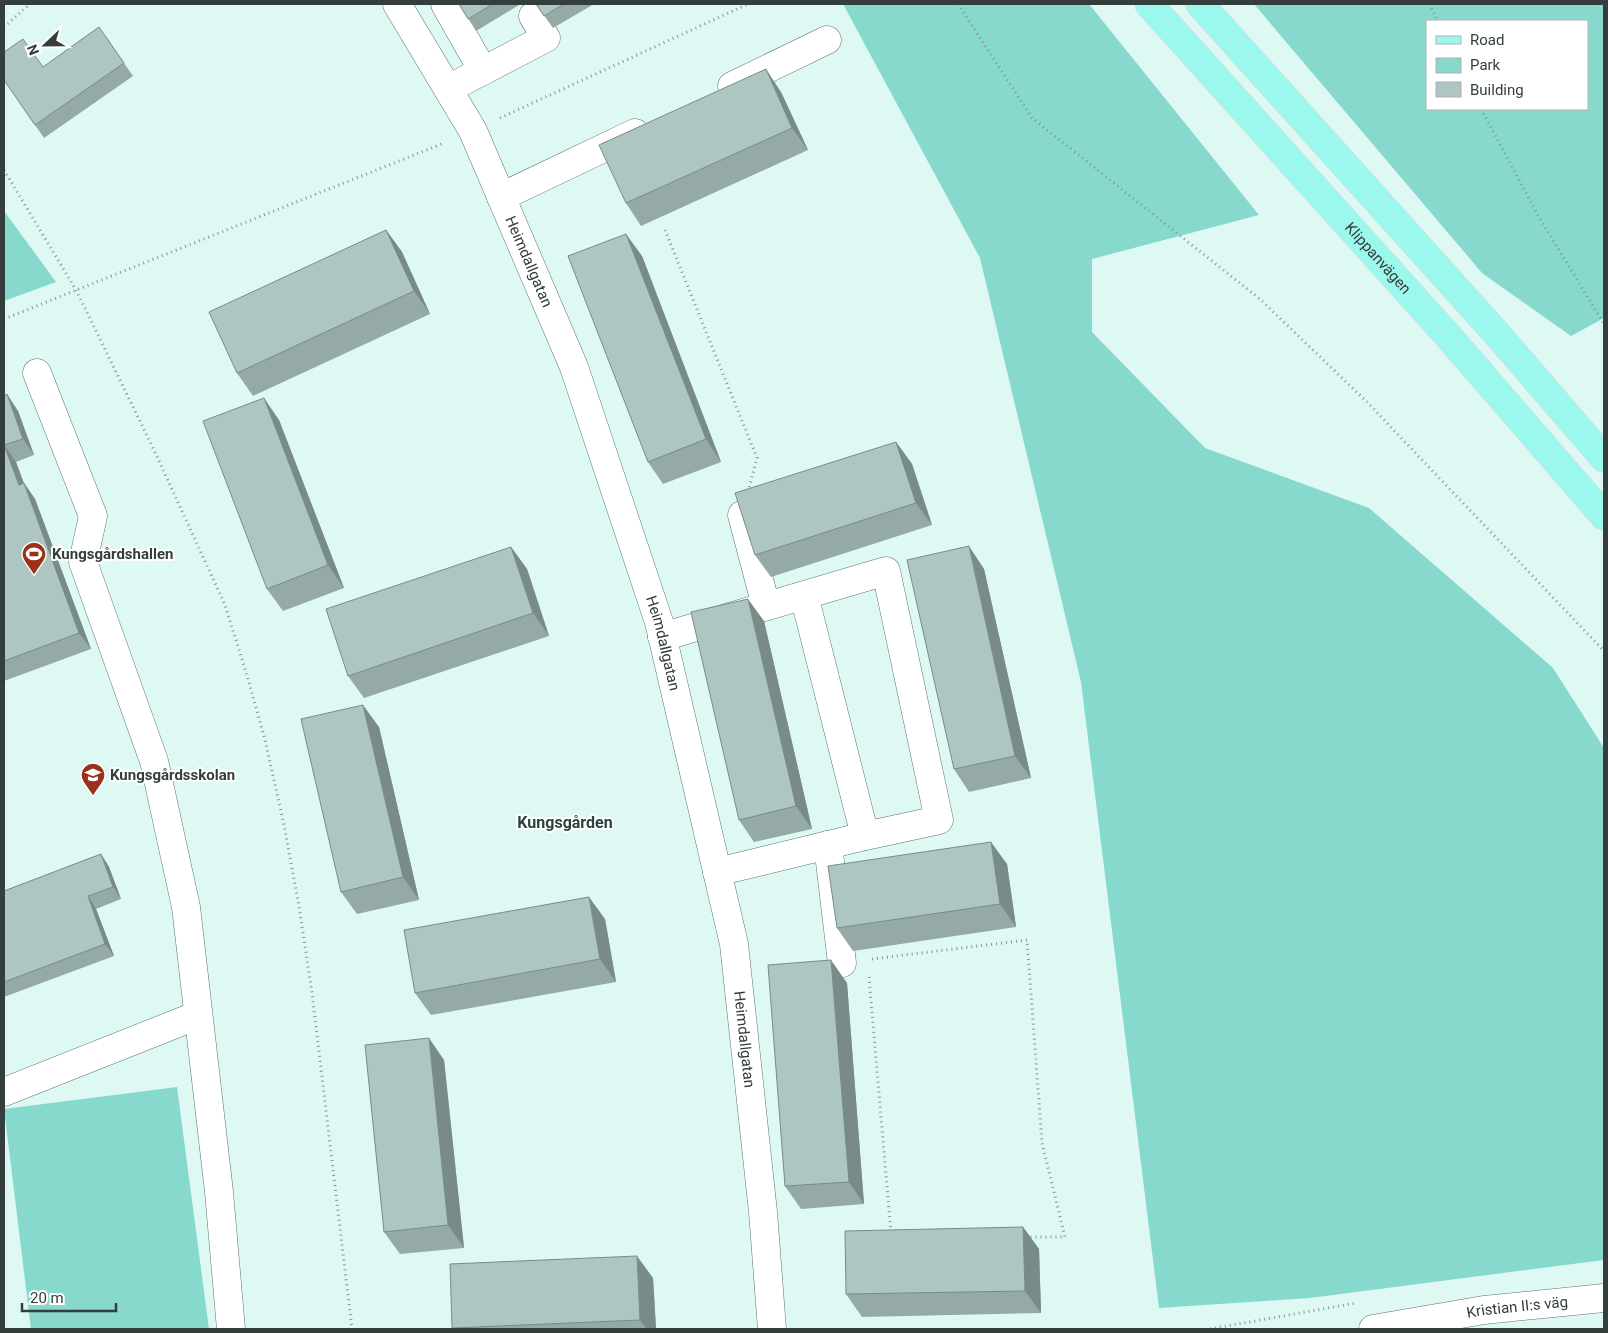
<svg xmlns="http://www.w3.org/2000/svg" width="1608" height="1333" font-family="Roboto,sans-serif">
<rect width="100%" height="100%" fill="#def8f4"/>
<g fill="#87d9ce" fill-rule="evenodd">
<path d="M843,4H1089L1259,215L1092,259V332L1205,448L1369,508L1553,668L1604,748V1260L1310,1298L1159,1308L1081,682L980,258Z"/>
<path d="M1254,4H1604V318L1571,336L1482,273ZM1427,21H1587V109H1427Z"/>
<path d="M4,211L56,282L4,301Z"/>
<path d="M177,1087L209,1329H31L4,1109Z"/>
</g>
<g fill="none" stroke-linecap="round" stroke-linejoin="round">
<defs>
<g id="minor">
<path id="s1" d="M397,4L473,131L574,367L659,622L734,944L763,1212L772,1329"/>
<path d="M445,4L483,71"/>
<path d="M732,86L827,40"/>
<path d="M448,89L546,38L533,16"/>
<path d="M501,197L635,133"/>
<path d="M37,373L93,516L83,562L154,761L186,907L219,1192L231,1329"/>
<path d="M742,515L766,606"/>
<path d="M662,637L886,571L939,820L865,836L804,595"/>
<path d="M828,845L842,963"/>
<path d="M717,872L865,836"/>
<path d="M4,1092L188,1019"/>
<path id="s2" d="M1373,1329L1484,1310L1604,1298"/>
</g>
<g id="major">
<path id="s3" d="M1149,4L1449,337L1604,516"/>
<path d="M1200,4L1497,334L1604,458"/>
</g>
</defs>
<use href="#minor" stroke="#5c7470" stroke-width="29"/>
<use href="#major" stroke="#d6d8d8" stroke-width="29"/>
<g stroke="#849693" stroke-width="3" stroke-dasharray="1 4" stroke-linecap="butt">
<path d="M958,4L1032,118L1261,300L1367,402L1604,651"/>
<path d="M1429,4L1438,21"/>
<path d="M4,27L30,4"/>
<path d="M1481,109L1540,219L1604,324"/>
<path d="M500,118L748,4"/>
<path d="M4,170L76,290L154,450L225,605L246,672L265,740L284,825L299,906L312,993L352,1329"/>
<path d="M665,230L757,458L749,488"/>
<path d="M4,319L444,143"/>
<path d="M872,959L1027,940L1042,1143L1065,1237H1028"/>
<path d="M869,977L891,1233"/>
<path d="M1210,1329L1356,1303"/>
</g>
<use href="#minor" stroke="#fff" stroke-width="28"/>
<use href="#major" stroke="#9cf7ed" stroke-width="28"/>
</g>
<g fill="#95aaa7">
<path d="M459,4H518L519,5L476,31Z"/>
<path d="M536,4H594L553,28Z"/>
<path d="M99,27L133,76L44,138L4,80L43,67Z"/>
<path d="M781,92L808,150L641,226L626,203Z"/>
<path d="M386,230L402,252L430,314L253,396L237,373Z"/>
<path d="M642,256L721,462L663,484L648,462Z"/>
<path d="M4,396L18,411L34,455L16,462L24,483L35,499L91,649L4,681Z"/>
<path d="M279,420L344,588L283,611L267,589Z"/>
<path d="M896,442L912,464L932,525L771,577L755,555Z"/>
<path d="M511,547L527,569L549,636L364,698L348,676Z"/>
<path d="M984,569L1031,778L969,792L954,769Z"/>
<path d="M764,621L812,829L754,842L739,820Z"/>
<path d="M379,727L419,900L357,914L341,892Z"/>
<path d="M101,854L109,867L121,899L96,909L114,956L4,997V891Z"/>
<path d="M1007,864L1016,927L853,951L837,928Z"/>
<path d="M605,919L616,982L431,1015L415,993Z"/>
<path d="M847,983L864,1204L801,1209L785,1186Z"/>
<path d="M444,1060L464,1248L400,1254L384,1232Z"/>
<path d="M1023,1227L1039,1249L1041,1313L862,1317L846,1294Z"/>
<path d="M653,1278L656,1329H453L452,1328Z"/>
</g>
<g fill="#798b88">
<path d="M766,69L781,92L808,150L792,128Z"/>
<path d="M386,230L402,252L430,314L414,291Z"/>
<path d="M626,234L642,256L721,462L706,439Z"/>
<path d="M7,394L18,411L34,455L23,439Z"/>
<path d="M264,398L279,420L344,588L328,565Z"/>
<path d="M896,442L912,464L932,525L916,503Z"/>
<path d="M4,445L16,462L30,501L19,485Z"/>
<path d="M24,483L35,499L91,649L79,633Z"/>
<path d="M969,546L984,569L1031,778L1015,756Z"/>
<path d="M511,547L527,569L549,636L533,613Z"/>
<path d="M748,599L764,621L812,829L796,806Z"/>
<path d="M363,705L379,727L419,900L403,877Z"/>
<path d="M991,842L1007,864L1016,927L1000,904Z"/>
<path d="M101,854L109,867L121,899L113,887Z"/>
<path d="M88,896L96,909L114,956L105,944Z"/>
<path d="M589,897L605,919L616,982L600,959Z"/>
<path d="M831,960L847,983L864,1204L849,1182Z"/>
<path d="M429,1038L444,1060L464,1248L448,1225Z"/>
<path d="M1023,1227L1039,1249L1041,1313L1025,1291Z"/>
<path d="M637,1256L653,1278L656,1329H647L640,1320Z"/>
</g>
<g fill="#adc6c2" stroke="#798b88">
<path d="M459,4H493L468,19Z"/>
<path d="M536,4H564L544,16Z"/>
<path d="M99,27L124,63L35,125L4,80V52L23,39L43,67Z"/>
<path d="M766,69L792,128L626,203L599,145Z"/>
<path d="M386,230L414,291L237,373L209,312Z"/>
<path d="M626,234L706,439L648,462L568,256Z"/>
<path d="M7,394L23,439L4,445L19,485L24,483L79,633L4,661V396Z"/>
<path d="M264,398L328,565L267,589L203,421Z"/>
<path d="M896,442L916,503L755,555L735,493Z"/>
<path d="M969,546L1015,756L954,769L907,560Z"/>
<path d="M511,547L533,613L348,676L326,609Z"/>
<path d="M748,599L796,806L739,820L691,612Z"/>
<path d="M363,705L403,877L341,892L301,719Z"/>
<path d="M991,842L1000,904L837,928L828,866Z"/>
<path d="M101,854L113,887L88,896L105,944L4,982V891Z"/>
<path d="M589,897L600,959L415,993L404,930Z"/>
<path d="M831,960L849,1182L785,1186L768,965Z"/>
<path d="M429,1038L448,1225L384,1232L365,1045Z"/>
<path d="M1023,1227L1025,1291L846,1294L845,1231Z"/>
<path d="M637,1256L640,1320L452,1328L450,1264Z"/>
</g>
<defs>
<symbol id="stadium-pin" viewBox="-11 -11 22 30"><path d="M0 17L-7.5 6A9.5 9.5 0 1 1 7.5 6Z" fill="#9a3118" stroke="#fff"/><path d="M0-5a6.5 5 0 1 0 0 10a6.5 5 0 1 0 0-10ZM-3.5-1.8h7v3.6h-7Z" fill="#fff"/></symbol>
<symbol id="school-pin" viewBox="-11 -11 22 30"><path d="M0 17L-7.5 6A9.5 9.5 0 1 1 7.5 6Z" fill="#9a3118" stroke="#fff"/><path d="M0-5L7-2L0 1L-7-2ZM-4 1L0 2.5L4 1V4Q0 6-4 4Z" fill="#fff"/></symbol>
</defs>
<g fill-rule="evenodd">
<use href="#stadium-pin" x="20" y="540" width="28" height="38"/>
<use href="#school-pin" x="79" y="761" width="28" height="38"/>
</g>
<g text-anchor="middle" stroke-width="4" stroke-linejoin="round" paint-order="stroke">
<g font-size="15" fill="#343e3d" stroke="#fff">
<text dy="5" stroke="none"><textPath href="#s3" startOffset="342">Klippanvägen</textPath></text>
<text dy="5" stroke="none"><textPath href="#s1" startOffset="290">Heimdallgatan</textPath></text>
<text dy="5" stroke="none"><textPath href="#s1" startOffset="695">Heimdallgatan</textPath></text>
<text dy="5" stroke="none"><textPath href="#s1" startOffset="1100">Heimdallgatan</textPath></text>
<text dy="5" stroke="none"><textPath href="#s2" startOffset="146">Kristian II:s väg</textPath></text>
</g>
<g font-size="15" font-weight="bold" fill="#343e3d" stroke="#fff" text-anchor="start">
<text x="52" y="559">Kungsgårdshallen</text>
<text x="110" y="780">Kungsgårdsskolan</text>
</g>
<g font-size="16" font-weight="bold" fill="#2c423f" stroke="#fff">
<text x="565" y="828">Kungsgården</text>
</g>
</g>
<rect width="1608" height="1333" fill="none" stroke="#343e3d" stroke-width="10"/>
<rect x="1426" y="20" width="162" height="90" fill="#ffffff" stroke="#aeb2b1"/>
<rect x="1436" y="36" width="25" height="8" fill="#9cf7ed" stroke="#aeb2b1"/>
<text x="1470" y="45" font-size="15" fill="#343e3d">Road</text>
<rect x="1436" y="58" width="25" height="15" fill="#87d9ce" stroke="#aeb2b1"/>
<text x="1470" y="70" font-size="15" fill="#343e3d">Park</text>
<rect x="1436" y="82" width="25" height="15" fill="#adc6c2" stroke="#aeb2b1"/>
<text x="1470" y="95" font-size="15" fill="#343e3d">Building</text>
<g transform="translate(45 45) rotate(248)" stroke="#ffffff" stroke-width="4" paint-order="stroke">
<path d="M0-4L9 19L0 12L-9 19Z" fill="#343e3d"/>
<text y="-8" font-size="14" font-weight="bold" text-anchor="middle" fill="#343e3d">N</text>
</g>
<path d="M22 1303v8h94v-8" fill="none" stroke="#343e3d" stroke-width="2.5"/>
<text x="30" y="1303" font-size="15" fill="#343e3d" stroke="#ffffff" stroke-width="4" paint-order="stroke">20 m</text>
</svg>
